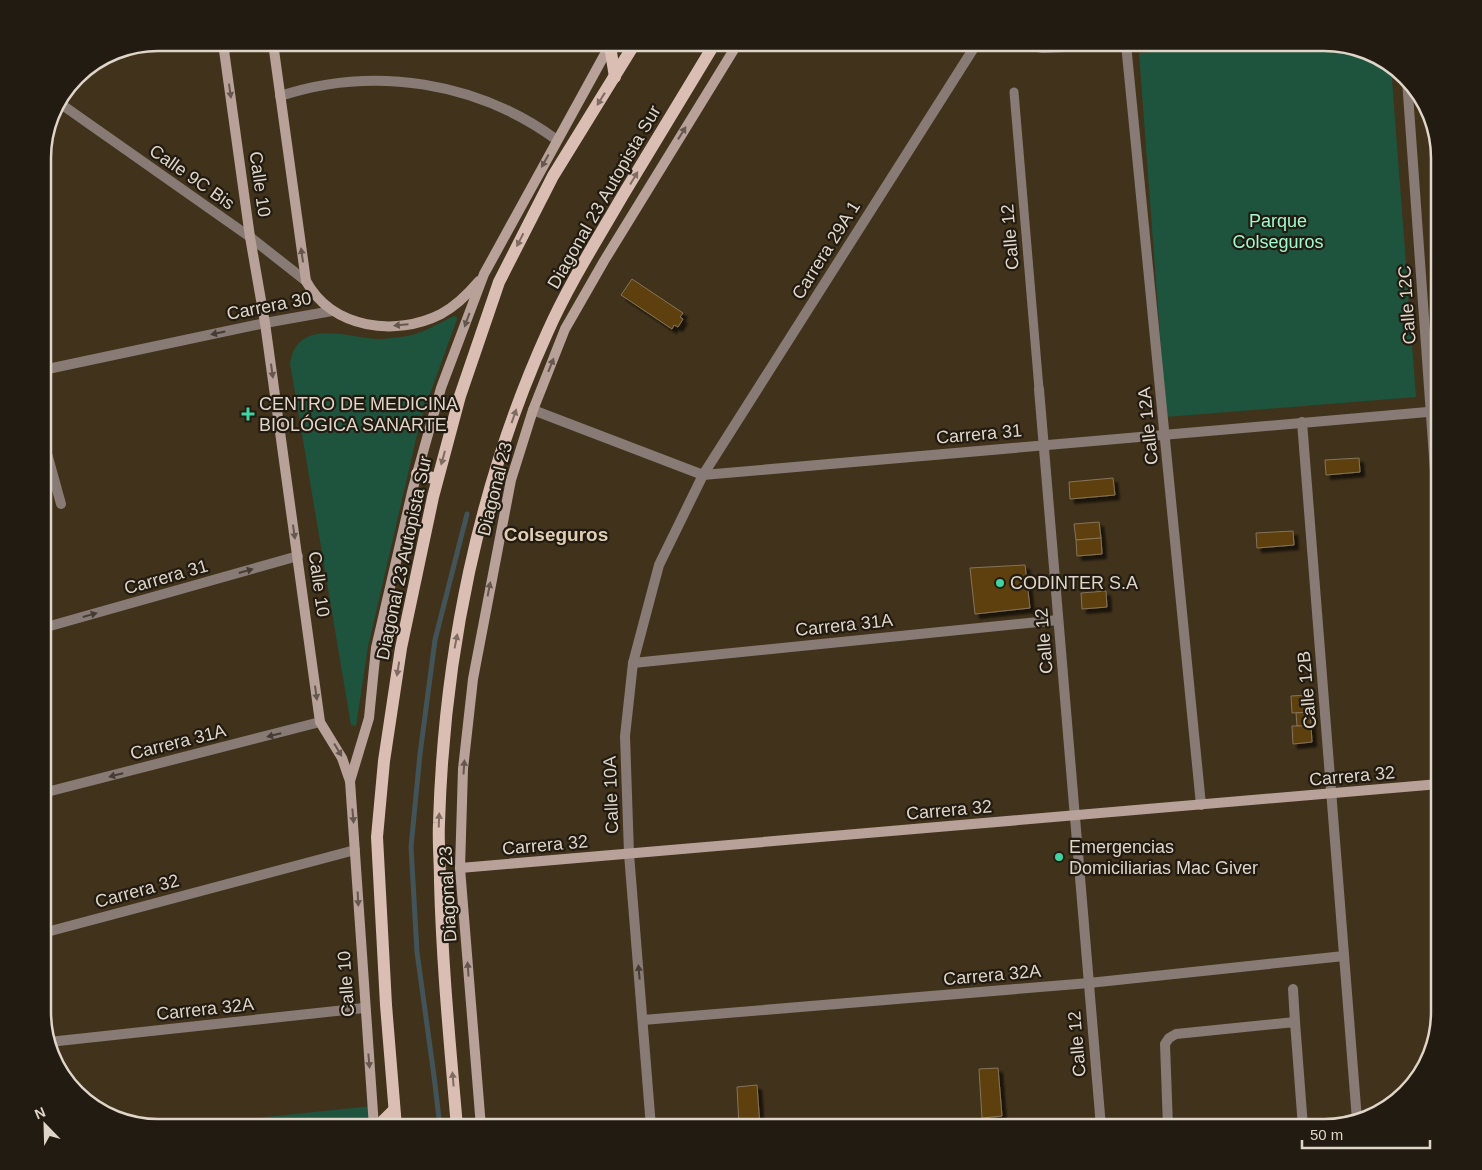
<svg xmlns="http://www.w3.org/2000/svg" width="1482" height="1170" font-family="Arial,sans-serif">
<defs>
<filter id="shadow"><feDropShadow dx="4.5" dy="4.5" stdDeviation="1" flood-color="#0009"/></filter>
</defs>
<rect width="100%" height="100%" fill="#41321b"/>
<g fill="#1e533d">
<path d="M1277,43H1324L1361,49L1391,66L1416,397L1166,417L1139,53Z"/>
<path d="M454,316L457,317V319L420,422L368,647L356,726L351,725L290,363C298,318 345,337 377,339C387,339 398,337 408,336C423,333 439,323 454,316Z"/>
<path d="M372,1106L374,1127H170Z"/>
</g>
<g fill="none" stroke-linecap="round" stroke-linejoin="round">
<path stroke="#435459" stroke-width="5" d="M440,1127L434,1076L417,952L411,847L420,754L435,640L467,514"/>
</g>
<g fill="#5d3f09" stroke="#85745b" filter="url(#shadow)">
<path d="M632,279L683,313L680,317L683,319L678,327L674,325L672,329L621,295Z"/>
<path d="M1359,458L1360,472L1326,475L1325,460Z"/>
<path d="M1113,478L1115,495L1070,499L1069,482Z"/>
<path d="M1099,522L1101,538L1076,540L1074,524Z"/>
<path d="M1293,531L1294,545L1257,548L1256,533Z"/>
<path d="M1101,538L1102,554L1077,556L1076,540Z"/>
<path d="M1025,565L1030,608L975,614L970,568Z"/>
<path d="M1106,591L1107,607L1082,609L1081,593Z"/>
<path d="M1309,695L1310,712L1292,713L1291,696Z"/>
<path d="M1310,712L1311,726H1297L1296,713Z"/>
<path d="M1292,726H1311L1312,742L1293,744Z"/>
<path d="M998,1068L1002,1116L982,1118L979,1069Z"/>
<path d="M757,1085L760,1127H739L737,1087Z"/>
</g>
<g fill="none" stroke-linecap="round" stroke-linejoin="round">
<path stroke="#887a75" stroke-width="9" d="M1014,92L1039,389"/>
<g stroke="#887a75" stroke-width="10">
<path d="M1015,43L1043,48L1149,43"/>
<path d="M1126,44L1201,805"/>
<path d="M1407,80L1439,527"/>
<path d="M280,96C374,65 478,82 557,140"/>
<path d="M58,102L250,237L306,281"/>
<path d="M43,370L265,323L332,311"/>
<path d="M1039,389L1101,1127"/>
<path d="M533,410L703,475L1439,411"/>
<path d="M1302,422L1357,1120"/>
<path d="M43,439L61,504"/>
<path d="M43,628L298,556"/>
<path d="M633,663L1058,620"/>
<path d="M43,793L320,722"/>
<path d="M43,933L355,850"/>
<path d="M1293,989L1295,1022"/>
<path d="M643,1020L1089,983L1344,956"/>
<path d="M49,1042L364,1008"/>
<path d="M651,1127L629,854L625,736L633,663L659,565L703,475L977,43"/>
<path d="M1061,1127L1100,1124"/>
<path d="M1168,1127L1165,1044L1169,1038L1176,1034L1295,1022L1303,1127"/>
</g>
<g stroke="#b7a198" stroke-width="10">
<path d="M223,43L250,237L265,323L320,722L342,758L350,781L374,1127"/>
<path d="M273,43L306,281C332,329 396,337 441,314C456,306 468,294 479,281"/>
<path d="M350,781L369,718L376,648L413,488L441,388L484,274L611,43"/>
<path d="M460,868L1439,784"/>
<path d="M481,1127L460,868L463,769L473,679L511,480L533,410L565,329L604,261L738,43"/>
</g>
<g stroke="#dbbeb3" stroke-width="12">
<path d="M615,77L610,46L619,43"/>
<path d="M417,474L437,479"/>
<path d="M377,1127L394,1110"/>
<path d="M396,1127L386,1005L377,837L384,761L401,648L433,497L460,396L499,282L553,176L635,43"/>
<path d="M457,1127C450,1045 442,963 440,881C440,861 438,842 439,823C444,655 478,485 548,331C569,284 597,240 623,195C654,144 685,93 715,43"/>
</g>
</g>
<defs><path id="oneway-solid" d="M-6-.8H1V-3.2L6.5 0L1 3.2V.8H-6Z" transform="scale(1.25)"/></defs>
<g fill="#65574e">
<use href="#oneway-solid" transform="translate(230 91) rotate(82)"/>
<use href="#oneway-solid" transform="translate(682 133) rotate(-58)"/>
<use href="#oneway-solid" transform="translate(545 161) rotate(119)"/>
<use href="#oneway-solid" transform="translate(302 255) rotate(-98)"/>
<use href="#oneway-solid" transform="translate(467 320) rotate(110)"/>
<use href="#oneway-solid" transform="translate(401 325) rotate(175)"/>
<use href="#oneway-solid" transform="translate(551 365) rotate(-68)"/>
<use href="#oneway-solid" transform="translate(272 371) rotate(82)"/>
<use href="#oneway-solid" transform="translate(294 532) rotate(82)"/>
<use href="#oneway-solid" transform="translate(489 589) rotate(-79)"/>
<use href="#oneway-solid" transform="translate(316 693) rotate(82)"/>
<use href="#oneway-solid" transform="translate(338 750) rotate(59)"/>
<use href="#oneway-solid" transform="translate(464 767) rotate(-86)"/>
<use href="#oneway-solid" transform="translate(353 816) rotate(85)"/>
<use href="#oneway-solid" transform="translate(358 899) rotate(87)"/>
<use href="#oneway-solid" transform="translate(468 969) rotate(-94)"/>
<use href="#oneway-solid" transform="translate(369 1061) rotate(85)"/>
</g>
<g fill="#7e6c62">
<use href="#oneway-solid" transform="translate(601 99) rotate(122)"/>
<use href="#oneway-solid" transform="translate(634 178) rotate(-59)"/>
<use href="#oneway-solid" transform="translate(520 240) rotate(117)"/>
<use href="#oneway-solid" transform="translate(514 416) rotate(-71)"/>
<use href="#oneway-solid" transform="translate(443 458) rotate(105)"/>
<use href="#oneway-solid" transform="translate(456 641) rotate(-79)"/>
<use href="#oneway-solid" transform="translate(398 669) rotate(99)"/>
<use href="#oneway-solid" transform="translate(439 820) rotate(-88)"/>
<use href="#oneway-solid" transform="translate(453 1079) rotate(-95)"/>
</g>
<g fill="#463c34">
<use href="#oneway-solid" transform="translate(218 333) rotate(168)"/>
<use href="#oneway-solid" transform="translate(246 571) rotate(-16)"/>
<use href="#oneway-solid" transform="translate(90 615) rotate(-16)"/>
<use href="#oneway-solid" transform="translate(274 735) rotate(166)"/>
<use href="#oneway-solid" transform="translate(116 775) rotate(166)"/>
<use href="#oneway-solid" transform="translate(639 972) rotate(-95)"/>
</g>
<g fill="#3fd4a2" stroke="#221b11" stroke-width="2">
<path d="M245.5 406.5h5v5h5v5h-5v5h-5v-5h-5v-5h5z"/>
<circle cx="1000" cy="583" r="5"/>
<circle cx="1059" cy="857" r="5"/>
</g>
<g text-anchor="middle" stroke-width="4.5" stroke-linejoin="round" paint-order="stroke">
<g font-size="18" fill="#dfd5c8" stroke="#221b11">
<text transform="translate(192 177) rotate(35)" y="6">Calle 9C Bis</text>
<text transform="translate(260 184) rotate(82)" y="6">Calle 10</text>
<text transform="translate(604 197) rotate(-60)" y="6">Diagonal 23 Autopista Sur</text>
<text transform="translate(1010 237) rotate(-95)" y="6">Calle 12</text>
<text transform="translate(826 250) rotate(-58)" y="6">Carrera 29A 1</text>
<text transform="translate(1407 305) rotate(-94)" y="6">Calle 12C</text>
<text transform="translate(269 306) rotate(-11)" y="6">Carrera 30</text>
<text transform="translate(1148 426) rotate(-96)" y="6">Calle 12A</text>
<text transform="translate(979 434) rotate(-5)" y="6">Carrera 31</text>
<text transform="translate(495 489) rotate(-76)" y="6">Diagonal 23</text>
<text transform="translate(404 558) rotate(-78)" y="6">Diagonal 23 Autopista Sur</text>
<text transform="translate(166 577) rotate(-16)" y="6">Carrera 31</text>
<text transform="translate(319 584) rotate(82)" y="6">Calle 10</text>
<text transform="translate(844 625) rotate(-6)" y="6">Carrera 31A</text>
<text transform="translate(1044 641) rotate(-95)" y="6">Calle 12</text>
<text transform="translate(1307 690) rotate(-95)" y="6">Calle 12B</text>
<text transform="translate(178 742) rotate(-14)" y="6">Carrera 31A</text>
<text transform="translate(1352 776) rotate(-5)" y="6">Carrera 32</text>
<text transform="translate(611 795) rotate(-92)" y="6">Calle 10A</text>
<text transform="translate(949 810) rotate(-5)" y="6">Carrera 32</text>
<text transform="translate(545 845) rotate(-5)" y="6">Carrera 32</text>
<text transform="translate(137 891) rotate(-15)" y="6">Carrera 32</text>
<text transform="translate(448 894) rotate(-93)" y="6">Diagonal 23</text>
<text transform="translate(992 975) rotate(-5)" y="6">Carrera 32A</text>
<text transform="translate(346 984) rotate(-94)" y="6">Calle 10</text>
<text transform="translate(205 1009) rotate(-6)" y="6">Carrera 32A</text>
<text transform="translate(1077 1044) rotate(-95)" y="6">Calle 12</text>
</g>
<g font-size="18" fill="#9df9ce" stroke="#221b11">
<text x="1278" y="227">Parque<tspan x="1278" dy="21">Colseguros</tspan></text>
</g>
<g font-size="18" fill="#dfd5c8" stroke="#221b11" text-anchor="start">
<text x="259" y="410">CENTRO DE MEDICINA<tspan x="259" dy="21">BIOLÓGICA SANARTE</tspan></text>
<text x="1010" y="589">CODINTER S.A</text>
<text x="1069" y="853">Emergencias<tspan x="1069" dy="21">Domiciliarias Mac Giver</tspan></text>
</g>
<g font-size="19" font-weight="bold" fill="#e1ceb3" stroke="#221b11">
<text x="556" y="541">Colseguros</text>
</g>
</g>
<path d="M0 0H1482V1170H0ZM158 51H1324A107 107 0 0 1 1431 158V1012A107 107 0 0 1 1324 1119H158A107 107 0 0 1 51 1012V158A107 107 0 0 1 158 51Z" fill="#221b11" fill-rule="evenodd"/>
<path fill="none" stroke="#dfd5c8" stroke-width="2.5" d="M158 51H1324A107 107 0 0 1 1431 158V1012A107 107 0 0 1 1324 1119H158A107 107 0 0 1 51 1012V158A107 107 0 0 1 158 51Z"/>
<g transform="translate(45 1125) rotate(337)" stroke="#221b11" stroke-width="4" paint-order="stroke">
<path d="M0-4L9 19L0 12L-9 19Z" fill="#dfd5c8"/>
<text y="-8" font-size="14" font-weight="bold" text-anchor="middle" fill="#dfd5c8">N</text>
</g>
<path d="M1302 1140v8h128v-8" fill="none" stroke="#dfd5c8" stroke-width="2.5"/>
<text x="1310" y="1140" font-size="15" fill="#dfd5c8" stroke="#221b11" stroke-width="4" paint-order="stroke">50 m</text>
</svg>
